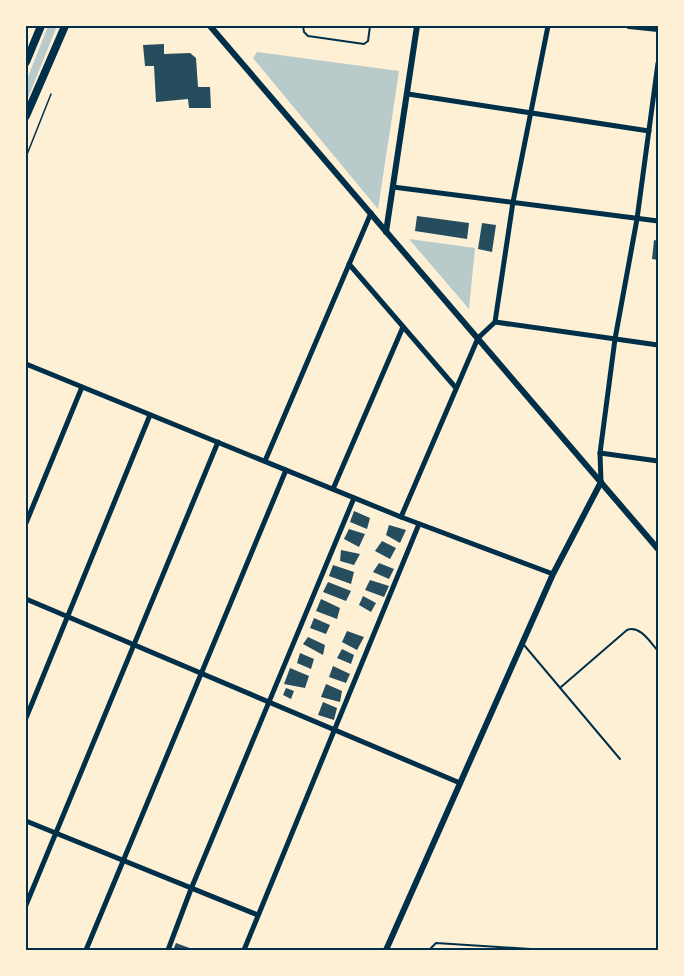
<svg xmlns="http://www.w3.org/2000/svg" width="684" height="976" font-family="'Space Grotesk',sans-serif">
<rect width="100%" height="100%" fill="#fdf0d5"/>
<g fill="#b9caca">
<path d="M48,26H57L26,103V82Z"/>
<path d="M257,52L399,71L378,209L253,58Z"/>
<path d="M409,239L475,248L469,309Z"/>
</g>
<g fill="#264d5e">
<path d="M164,44V54L190,53L196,58L198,87H210L211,108H189L188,99L156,102L154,66H145L143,45Z"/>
<path d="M417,216L469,223L467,239L415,231Z"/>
<path d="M482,223L496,225L492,252L478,249Z"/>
<path d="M654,240L658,241V260L652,259Z"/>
<path d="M354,511L370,518L367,529L350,522Z"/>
<path d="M389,525L406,530L400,543L386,535Z"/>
<path d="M349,529L365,534L359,547L344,539Z"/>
<path d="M382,541L396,548L390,559L375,551Z"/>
<path d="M341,550L360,554L354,565L340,561Z"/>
<path d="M379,563L394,569L389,579L373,572Z"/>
<path d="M333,565L354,572L351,584L329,576Z"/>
<path d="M370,580L389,586L384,597L365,590Z"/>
<path d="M328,582L351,591L346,601L323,592Z"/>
<path d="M363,596L376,603L371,612L359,605Z"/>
<path d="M321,599L340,608L337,619L316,611Z"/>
<path d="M314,618L330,625L326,634L310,628Z"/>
<path d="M347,631L364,637L357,650L342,642Z"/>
<path d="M308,637L325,645L323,655L303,644Z"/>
<path d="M342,649L354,655L351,664L337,658Z"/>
<path d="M300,653L314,659L311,669L297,663Z"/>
<path d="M333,666L350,674L346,683L329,677Z"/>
<path d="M290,668L309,676L305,688L284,684Z"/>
<path d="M326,684L342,691L340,702L321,697Z"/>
<path d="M286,688L294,691L291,699L283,695Z"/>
<path d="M323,702L337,708L334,720L318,715Z"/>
<path d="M176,943L195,950H173Z"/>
</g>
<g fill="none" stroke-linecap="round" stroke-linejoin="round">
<path stroke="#003049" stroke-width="1.5" d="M26,157L51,94"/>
<g stroke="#003049" stroke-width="2">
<path d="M303,26L304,32L308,36L364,44L368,41L370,26"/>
<path d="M524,645L620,759"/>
<path d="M561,687L627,630C640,625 650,642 658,651"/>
<path d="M429,950L436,943L546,950"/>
</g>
<g stroke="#003049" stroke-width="5">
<path d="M408,94L649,131"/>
<path d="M393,187L658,221"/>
<path d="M349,264L456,388"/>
<path d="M495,322L513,202L548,26"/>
<path d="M26,364L401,517L553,574"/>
<path d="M600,453L658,461"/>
<path d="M265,461L371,213"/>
<path d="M601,482L600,453L615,339L637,219L658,63"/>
<path d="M333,489L403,327"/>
<path d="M401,517L478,338L495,322L658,345"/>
<path d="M26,523L82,387"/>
<path d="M26,599L460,783"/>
<path d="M26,718L150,415"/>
<path d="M26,821L258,915"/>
<path d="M26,905L218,442"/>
<path d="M86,950L286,470"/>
<path d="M168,950L191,889L354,498"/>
<path d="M244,950L419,524"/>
</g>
<g stroke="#003049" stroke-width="6">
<path d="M210,26L658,549"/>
<path d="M629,26L658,29"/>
<path d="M386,232L417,26"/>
<path d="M386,950L553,574L601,482"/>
</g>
<g stroke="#003049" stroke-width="8">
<path d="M26,62L41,26"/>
<path d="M26,116L65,26"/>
</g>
</g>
<rect width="684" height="976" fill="none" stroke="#fdf0d5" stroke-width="54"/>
<rect x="27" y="27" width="630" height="922" fill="none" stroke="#003049" stroke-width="2"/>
</svg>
